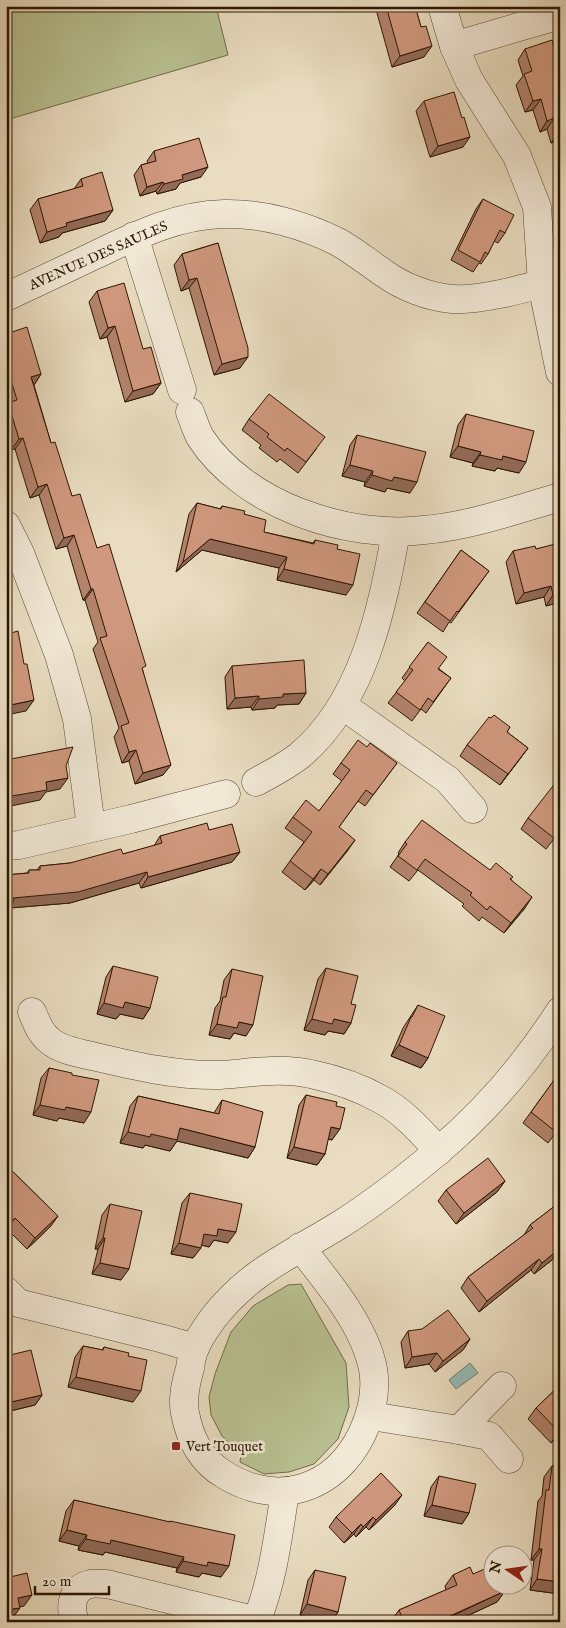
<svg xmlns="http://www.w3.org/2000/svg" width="566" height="1628" font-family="'IM FELL English',serif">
<rect width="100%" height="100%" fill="#e9dcc0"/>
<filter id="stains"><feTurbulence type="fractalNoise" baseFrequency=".004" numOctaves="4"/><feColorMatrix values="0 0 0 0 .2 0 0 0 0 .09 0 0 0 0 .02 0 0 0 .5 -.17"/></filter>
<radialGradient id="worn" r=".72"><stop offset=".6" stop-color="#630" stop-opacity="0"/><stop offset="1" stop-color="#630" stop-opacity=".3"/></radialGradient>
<g fill="#b8c091" stroke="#726b48">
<path d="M6,6H216L228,55L6,120Z"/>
<path d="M301,1284L346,1363L349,1407L338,1439L314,1464L289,1472L264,1474L240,1462L241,1454L222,1436L211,1415L209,1397L215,1374L231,1332L253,1306L288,1285Z"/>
</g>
<path fill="#97bbb6" stroke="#6c796d" d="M470,1363L478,1373L456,1389L449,1380Z"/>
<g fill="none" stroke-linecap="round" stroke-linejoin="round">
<defs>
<g id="minor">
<path d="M442,6L454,46L469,80L517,156L537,207L542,284L560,372"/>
<path d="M454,46L560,15"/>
<path d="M134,236L182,390"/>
<path d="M6,297C36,283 66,269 95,255C137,235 177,215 224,214C263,213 304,225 338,242C354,251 369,263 385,274C403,287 429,297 452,299C482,301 530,287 560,279"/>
<path d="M190,412C193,420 196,429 200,437C244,505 346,539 424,530C470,526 515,510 560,497"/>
<path d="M6,525L20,553L59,655L77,719L91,827"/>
<path d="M342,705L448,780L473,809"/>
<path d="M256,782C271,774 286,766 299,756C363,703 382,610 396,532"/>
<path d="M6,846L19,845L131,819L226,794"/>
<path d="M32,1012C37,1023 40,1033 50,1041C61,1050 78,1053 92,1056C134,1066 177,1076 220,1075C251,1073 281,1067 311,1074C335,1079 361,1088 382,1100C404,1112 422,1133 439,1151"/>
<path d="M300,1247C327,1281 365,1326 373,1369C377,1392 372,1413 362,1434C335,1489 279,1508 225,1475C201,1461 190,1440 185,1413C182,1398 186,1382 190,1368C191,1361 192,1354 195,1348C199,1337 207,1327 214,1317C251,1270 293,1254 341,1224C374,1203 405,1179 436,1153C484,1113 526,1064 560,1011"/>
<path d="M6,1291L18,1303L160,1338L195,1348"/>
<path d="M371,1416L459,1430L489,1436L509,1459"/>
<path d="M459,1430L502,1386"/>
<path d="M75,1622C69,1606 72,1587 91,1584C95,1583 102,1584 107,1584L257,1621"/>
<path d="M256,1622C273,1581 278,1536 285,1492"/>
</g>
</defs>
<use href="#minor" stroke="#5b4830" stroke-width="29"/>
<use href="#minor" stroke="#f1e8d6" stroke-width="28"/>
</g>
<g fill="#b3836c" stroke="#2c1600">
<path d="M375,6H415L421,27L424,57L392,67Z"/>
<path d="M525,49L560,64V140L551,143L547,129L540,132L533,110L525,112L516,85L523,76L518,60Z"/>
<path d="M424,101L462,118L463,147L430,157L416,111Z"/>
<path d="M154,151L201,177L180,183L176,189L157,194L156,191L140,196L134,175L141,165L148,163L147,161Z"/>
<path d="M81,179L113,210L105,221L62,233L59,237L40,243L30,210L38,199L74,189Z"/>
<path d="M483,199L505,233L498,243L494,241L488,254L481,264L479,263L473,272L451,260L476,209Z"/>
<path d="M218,243L240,368L214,375L189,288L181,291L174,265L182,254Z"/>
<path d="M97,291L143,349L161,383L153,394L125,402L107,337L100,339L89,302Z"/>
<path d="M6,334L41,374L34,385L51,443L72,496L97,548L143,671L163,775L135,784L129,761L122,763L114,737L119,728L93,649L98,642L85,600H83L67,546L56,549L39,495L30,498L15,449L11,450L6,433V405L7,404L6,400Z"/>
<path d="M466,414L519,473L497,468L495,471L472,466L473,463L450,457L458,425Z"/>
<path d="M249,419L317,448L298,473L280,459L277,462L259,448L261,445L242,430Z"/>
<path d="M357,435L410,493L387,488L385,492L364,486L365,482L342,476L350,445Z"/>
<path d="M197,503L220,509L222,506L244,514L264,532L313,543L315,540L337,549L346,595L277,580L279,568L202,550L176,572L189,514Z"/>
<path d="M560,545V602L546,606L544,597L516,604L506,562L513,551L536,549Z"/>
<path d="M461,550L489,571L451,623L449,622L443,632L417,613Z"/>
<path d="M428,642L439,669L451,678L426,713L421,709L412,721L388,703L405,681L402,678Z"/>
<path d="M232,666L306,693L299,704L277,705L275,708L252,710L251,707L227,709L225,677Z"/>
<path d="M491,718L510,727L507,732L528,748L500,785L460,756L467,745Z"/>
<path d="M367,747L397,763L365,806L358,801L339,827L348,850L320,885L314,880L305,890L282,872L304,842L285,828L293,817L319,811L342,781L333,774L341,763Z"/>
<path d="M528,818L560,831L546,849L521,829Z"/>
<path d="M209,830L240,852L232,862L141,888L139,883L70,903L10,908L6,913V875L27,873L29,870H37L40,866L70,863L123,854L154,846L160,836Z"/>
<path d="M405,842L490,870L511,879L525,908L504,933L482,917L479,921L462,906L464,904L418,870L409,881L390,867L399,854L398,853Z"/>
<path d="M113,966L150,1008L143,1019L120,1014L116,1019L97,1014L106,977Z"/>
<path d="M326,968L351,1004V1023L344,1034L328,1031L325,1035L304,1030L318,979Z"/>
<path d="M232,969L246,1036L234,1033L230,1039L209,1035L215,1008L220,1001L224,980Z"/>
<path d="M418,1005L428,1058L421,1068L391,1056L403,1028Z"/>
<path d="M49,1068L72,1075L84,1123L59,1118L57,1121L33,1115L41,1078Z"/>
<path d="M560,1072V1131L559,1132L557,1131L548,1143L523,1123Z"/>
<path d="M306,1095L336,1106L332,1140L328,1139L325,1154L317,1165L287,1158L299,1105Z"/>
<path d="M138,1096L214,1113L222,1100L255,1147L248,1158L177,1141L170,1151L145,1145L143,1148L120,1143L130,1106Z"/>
<path d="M6,1165L58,1216L50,1227L27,1249L7,1229L6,1230Z"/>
<path d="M505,1181L497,1192L456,1224L438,1201L446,1190Z"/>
<path d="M190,1193L228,1243L214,1240L209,1247L202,1245L193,1258L171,1254L182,1203Z"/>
<path d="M560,1202V1246L558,1247L559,1249L552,1260L534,1274L531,1270L479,1312L461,1288L468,1277L524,1235L530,1225Z"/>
<path d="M110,1204L121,1280L92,1274L98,1249H95L102,1215Z"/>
<path d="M408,1331L470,1339L463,1350L435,1372L429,1364L405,1368L401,1342Z"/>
<path d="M83,1346L102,1350L104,1347L128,1356L133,1402L68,1387L75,1357Z"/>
<path d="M6,1356L42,1395L35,1405L6,1412Z"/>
<path d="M560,1385V1435L551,1443L528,1419L536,1408Z"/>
<path d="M552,1466L560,1467V1594L530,1590L534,1560H531L538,1501L542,1496L544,1477Z"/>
<path d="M439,1476L469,1513L462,1524L424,1516L431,1487Z"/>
<path d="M74,1500L169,1522L170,1521L221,1577L202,1573L199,1577L176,1572L177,1568L105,1552L103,1555L78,1550L79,1546L59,1541L66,1511Z"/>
<path d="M395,1505L369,1530L366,1527L356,1537L354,1534L344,1543L329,1527L336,1517Z"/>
<path d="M315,1570L338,1612L331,1622H328L300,1615L308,1580Z"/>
<path d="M473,1574L505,1591L497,1602L454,1622H391V1621L399,1610L446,1590L445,1586L453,1575Z"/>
</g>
<g fill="#926a58" stroke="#2c1600">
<path d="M432,46L424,57L392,67L400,56Z"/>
<path d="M541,99L533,110L525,112L533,101Z"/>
<path d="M554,118L547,129L540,132L547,121Z"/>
<path d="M559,132H560V140L551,143Z"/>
<path d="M470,137L463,147L430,157L438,146Z"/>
<path d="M208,167L201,177L180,183L176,189L157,194L164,184L182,175Z"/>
<path d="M163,182L156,191L140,196L147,187Z"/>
<path d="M113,210L105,221L62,233L59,237L40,243L47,232L66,223Z"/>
<path d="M197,278L189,288L181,291L189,280Z"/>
<path d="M115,326L107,337L100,339L108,328Z"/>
<path d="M248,357L240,368L214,375L222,364Z"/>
<path d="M41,374L34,385L31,377Z"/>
<path d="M161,383L153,394L125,402L133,391Z"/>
<path d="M23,438L15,449L11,450L19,439Z"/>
<path d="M458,446L481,452L473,463L450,457Z"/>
<path d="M480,455L503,456L526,462L519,473L497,468L495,471L472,466Z"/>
<path d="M350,465L373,471L365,482L342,476Z"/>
<path d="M372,475L394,477L417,482L410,493L387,488L385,492L364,486Z"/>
<path d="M47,484L39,495L30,498L38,487Z"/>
<path d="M74,535L67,546L56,549L64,538Z"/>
<path d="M210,539L287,557L279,568L202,550L176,572L183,562Z"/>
<path d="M284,569L353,585L346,595L277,580Z"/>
<path d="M551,586L544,597L516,604L524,593Z"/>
<path d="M91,589H93L85,600H83Z"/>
<path d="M560,593V602L546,606L553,595Z"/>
<path d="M306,693L299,704L277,705L275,708L252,710L259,699L283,694Z"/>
<path d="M259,696L251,707L227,709L235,698Z"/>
<path d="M34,700L26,711L6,715V706Z"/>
<path d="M528,748L520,759L500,785L508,774Z"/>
<path d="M136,750L129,761L122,763L129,752Z"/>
<path d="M171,765L163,775L135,784L143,773Z"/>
<path d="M68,778L60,789L46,792L40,800L6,807V797L46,782Z"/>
<path d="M355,840L348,850L320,885L328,874Z"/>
<path d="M240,852L232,862L141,888L148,877Z"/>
<path d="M321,869L314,880L305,890L313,879Z"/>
<path d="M147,872L139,883L70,903L10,908L6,913V904L13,898Z"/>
<path d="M532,897L525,908L504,933L511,923Z"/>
<path d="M125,1002L150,1008L143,1019L120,1014L116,1019L97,1014L104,1003Z"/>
<path d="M312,1019H334L351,1023L344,1034L328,1031L325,1035L304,1030Z"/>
<path d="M239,1022L253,1025L246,1036L234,1033L230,1039L209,1035L217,1024Z"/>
<path d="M399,1045L428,1058L421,1068L391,1056Z"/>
<path d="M40,1105L66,1107L91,1112L84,1123L59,1118L57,1121L33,1115Z"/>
<path d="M331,1127L340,1129L332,1140L324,1138Z"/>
<path d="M180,1128L255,1147L248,1158L177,1141L170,1151L145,1145L143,1148L120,1143L128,1132L151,1134Z"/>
<path d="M294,1147L325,1154L317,1165L287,1158Z"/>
<path d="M505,1181L497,1192L456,1224L464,1213Z"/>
<path d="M58,1216L50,1227L27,1249L35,1238Z"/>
<path d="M15,1218L6,1230V1228L10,1223Z"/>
<path d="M218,1229L236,1232L228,1243L214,1240L209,1247L197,1244L204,1234Z"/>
<path d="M103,1238H105L98,1249H95Z"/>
<path d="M560,1241V1246L548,1255L556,1244Z"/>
<path d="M179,1243L201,1248L193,1258L171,1254Z"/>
<path d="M559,1249L552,1260L534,1274L542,1263Z"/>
<path d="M539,1259L531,1270L479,1312L487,1301Z"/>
<path d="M100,1263L129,1269L121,1280L92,1274Z"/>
<path d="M470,1339L463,1350L435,1372L443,1361Z"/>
<path d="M437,1353L429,1364L405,1368L412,1357Z"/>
<path d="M76,1377L141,1391L133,1402L68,1387Z"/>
<path d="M42,1395L35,1405L6,1412V1409L11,1402Z"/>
<path d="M560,1431V1435L551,1443L559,1432Z"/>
<path d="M402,1495L395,1505L369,1530L376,1520Z"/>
<path d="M432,1505L469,1513L462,1524L424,1516Z"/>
<path d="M373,1517L366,1527L356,1537L363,1527Z"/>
<path d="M361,1524L354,1534L344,1543L352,1533Z"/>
<path d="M67,1530L87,1535L79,1546L59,1541Z"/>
<path d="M86,1539L111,1540L184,1557L177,1568L105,1552L103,1555L78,1550Z"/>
<path d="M539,1549H542L534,1560H531Z"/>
<path d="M183,1561L208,1562L229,1566L221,1577L202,1573L199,1577L176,1572Z"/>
<path d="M537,1579L560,1582V1594L530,1590Z"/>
<path d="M505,1591L497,1602L454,1622H439Z"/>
<path d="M32,1595L24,1606L10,1609L18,1598Z"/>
<path d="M307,1604L338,1612L331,1622H328L300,1615Z"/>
<path d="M20,1608L12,1619L6,1620V1610Z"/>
</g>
<g fill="#d0987e" stroke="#2c1600">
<path d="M386,6H415L421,27L426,26L432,46L400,56Z"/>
<path d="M552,40L560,64V132H559L554,118L547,121L541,99L533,101L524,74L532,71L525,49Z"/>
<path d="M454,92L462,118L464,117L470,137L438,146L424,101Z"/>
<path d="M199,138L208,167L182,175L183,179L164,184L163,182L147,187L141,165L156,161L154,151Z"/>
<path d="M102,172L113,210L66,223L67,226L47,232L38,199L83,186L81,179Z"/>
<path d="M483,199L514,215L505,233L500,230L488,254L485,252L480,262L458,250Z"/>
<path d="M218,243L248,348V357L222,364L197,278L189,280L182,254Z"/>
<path d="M124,283L143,349L151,347L161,383L133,391L115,326L108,328L97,291Z"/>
<path d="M27,327L41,374L31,377L51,443L55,442L72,496L80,494L97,548L109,544L146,666L142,668L171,765L143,773L136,750L129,752L121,726L129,723L100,638L107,636L93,589H91L74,535L64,538L47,484L38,487L23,438L19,439L8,403L17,400L6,364V334Z"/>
<path d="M269,394L325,437L306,462L287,448L285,451L267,437L269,434L249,419Z"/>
<path d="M466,414L534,431L526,462L503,456L502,460L480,455L481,452L458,446Z"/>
<path d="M357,435L426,452L417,482L394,477L392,481L372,475L373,471L350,465Z"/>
<path d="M197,503L221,509L222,506L245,511L244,514L266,520L264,532L314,544L315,540L338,545L337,549L360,554L353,585L284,569L287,557L210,539L183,562Z"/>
<path d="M559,543L560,593L553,595L551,586L524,593L513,551L535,546L536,549Z"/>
<path d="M461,550L489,571L458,612L457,611L450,621L425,602Z"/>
<path d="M6,610L11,633L18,631L24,664H27L34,700L6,706Z"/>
<path d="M428,642L447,657L438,669L451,678L433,702L428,698L420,710L396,692L413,670L409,667Z"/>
<path d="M304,660L306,693L283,694V697L259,699V696L235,698L232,666Z"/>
<path d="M494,715L510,727L507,732L528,748L508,774L467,745L489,717L491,718Z"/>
<path d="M358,740L367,747L370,743L397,763L373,795L366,790L339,827L355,840L328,874L321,869L313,879L290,861L312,832L293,817L306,800L319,811L350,770L341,763Z"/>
<path d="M73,747L66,766L68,778L46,782L47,790L6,797V760Z"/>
<path d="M560,777V830L554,838L528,818Z"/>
<path d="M422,820L490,870L496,863L513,877L510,879L532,897L511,923L490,906L487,910L470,895L472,893L425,859L417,870L398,856L407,844L405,842Z"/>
<path d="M207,823L209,830L232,824L240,852L148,877L147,872L78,892L13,898V903L6,904V875L29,873V870H40V866L70,863L121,849L123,854L162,843L160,836Z"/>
<path d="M113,966L158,977L150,1008L125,1002L123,1008L104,1003Z"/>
<path d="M326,968L358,976L351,1004L356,1005L351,1023L334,1019L332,1024L312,1019Z"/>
<path d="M232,969L263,976L253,1025L239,1022L237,1028L217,1024L223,997H226Z"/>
<path d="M418,1005L445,1016L428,1058L399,1045L411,1017H412Z"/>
<path d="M49,1068L72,1073V1075L99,1080L91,1112L66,1107L65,1110L40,1105Z"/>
<path d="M560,1072V1127L556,1132L531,1112Z"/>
<path d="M306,1095L337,1102L336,1106L345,1108L340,1129L331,1127L325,1154L294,1147Z"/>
<path d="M138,1096L219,1114L222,1100L263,1112L255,1147L180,1128L177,1140L151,1134L150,1137L128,1132Z"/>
<path d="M488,1158L505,1181L464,1213L446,1190Z"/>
<path d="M6,1165L58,1216L35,1238L15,1218L10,1223L6,1219Z"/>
<path d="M190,1193L242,1204L236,1232L218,1229L217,1236L204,1234L201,1248L179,1243Z"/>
<path d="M560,1202V1241L556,1244L559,1249L542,1263L539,1259L487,1301L468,1277L533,1228L530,1225Z"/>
<path d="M110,1204L142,1211L129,1269L100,1263L105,1238H103Z"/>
<path d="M448,1310L470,1339L443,1361L437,1353L412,1357L408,1331L422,1329Z"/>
<path d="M83,1346L103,1350L104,1347L129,1353L128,1356L147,1360L141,1391L76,1377Z"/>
<path d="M31,1350L42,1395L11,1402L6,1382V1356Z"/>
<path d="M560,1385V1431L559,1432L536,1408Z"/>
<path d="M552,1466L560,1467V1582L537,1579L542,1549H539L546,1490H549Z"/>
<path d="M381,1473L402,1495L376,1520L373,1517L363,1527L361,1524L352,1533L336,1517Z"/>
<path d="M439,1476L476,1484L469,1513L432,1505Z"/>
<path d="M74,1500L170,1522V1521L235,1535L229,1566L208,1562L207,1566L183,1561L184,1557L111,1540L110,1544L86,1539L87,1535L67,1530Z"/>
<path d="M494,1565V1586H503L505,1591L439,1621L440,1622H404L399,1610L457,1585L453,1575L470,1567L473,1574Z"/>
<path d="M315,1570L346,1577L338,1612L307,1604Z"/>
<path d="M27,1573L32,1595L18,1598L20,1608L6,1610V1578Z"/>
<path d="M139,1618L158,1622H138Z"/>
</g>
<rect fill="#8f2418" stroke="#f1e8d6" stroke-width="2" x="171" y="1441" width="10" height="10" rx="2.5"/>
<g text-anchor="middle" stroke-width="5" stroke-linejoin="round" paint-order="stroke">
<g font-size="14" fill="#2c1600" stroke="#f1e8d6">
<text transform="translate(98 255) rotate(-24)" y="5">AVENUE DES SAULES</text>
</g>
<g font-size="14" fill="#2c1600" stroke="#f1e8d6" text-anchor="start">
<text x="186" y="1451">Vert Touquet</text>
</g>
</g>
<rect width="566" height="1628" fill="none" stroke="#e9dcc0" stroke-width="25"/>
<rect x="8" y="8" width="551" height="1613" fill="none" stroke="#2c1600" stroke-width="2.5"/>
<rect x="12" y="12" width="541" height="1603" fill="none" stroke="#2c1600"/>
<g transform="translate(508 1570) rotate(283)"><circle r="24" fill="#f1e8d6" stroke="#a29480"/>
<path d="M0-4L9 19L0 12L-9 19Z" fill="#8f2418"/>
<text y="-8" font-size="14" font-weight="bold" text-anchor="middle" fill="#2c1600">N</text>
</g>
<path d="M35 1586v8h74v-8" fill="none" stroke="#2c1600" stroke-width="2.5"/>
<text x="42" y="1586" font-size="15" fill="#2c1600" stroke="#f1e8d6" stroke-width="4" paint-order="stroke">20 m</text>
<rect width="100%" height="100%" filter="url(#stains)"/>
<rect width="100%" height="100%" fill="url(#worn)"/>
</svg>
